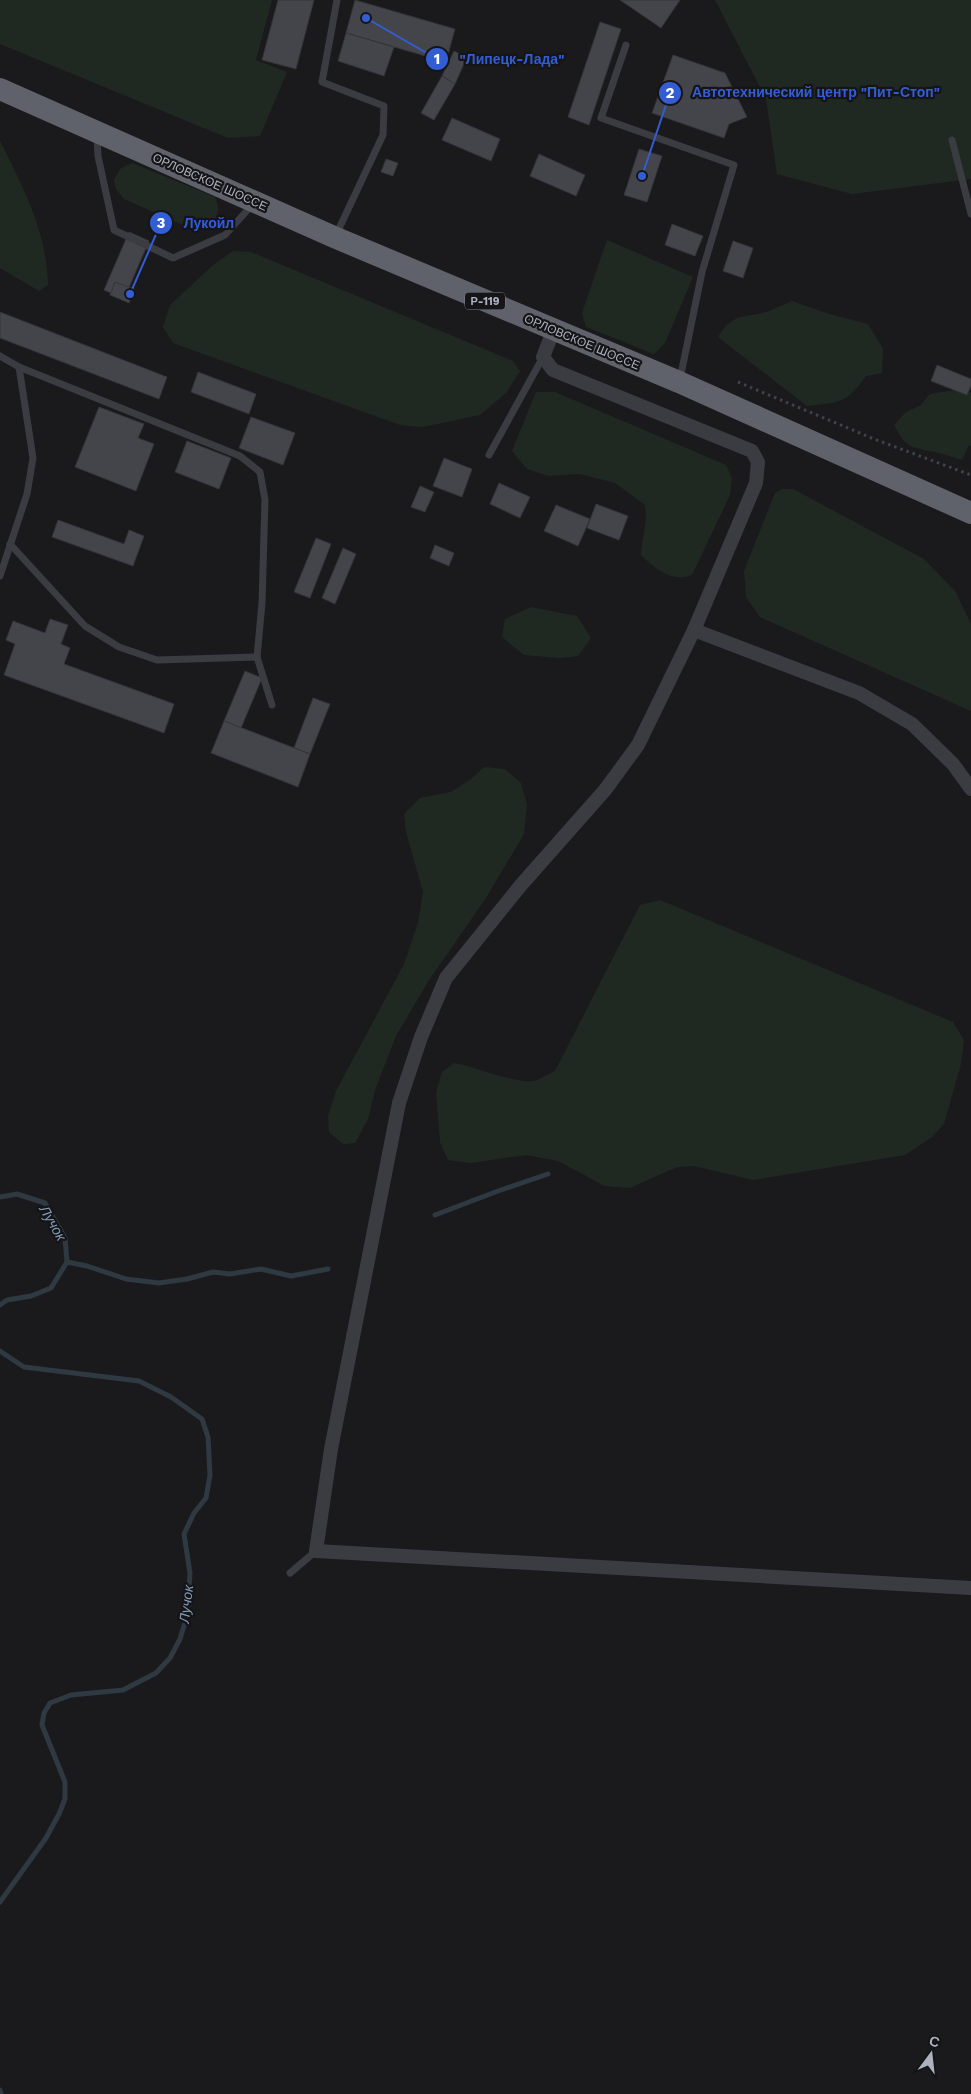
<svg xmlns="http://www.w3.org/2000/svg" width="971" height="2094" font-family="'Work Sans',sans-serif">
<rect width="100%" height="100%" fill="#1a1a1d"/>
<g fill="#202921">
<path d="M0,0H272L256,60L287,72L260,136L228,138L0,44Z"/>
<path d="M715,0H971V179L852,194L777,174L766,99Z"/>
<path d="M0,141C23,187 47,232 48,285L39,291L0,268Z"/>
<path d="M132,163L215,197C221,210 218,217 209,228L194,230L124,199L116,189L114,180L120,169Z"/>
<path d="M607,240L693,277L665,343L654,354L586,327L582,313Z"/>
<path d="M233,251L251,252L513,361L520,371L506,393L480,415L423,427L400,425L173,343L163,327L170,305L212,266Z"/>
<path d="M792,301L826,313L868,324L883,349L882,373L866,376C846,404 840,402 807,406L718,337C734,311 745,319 769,311C777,308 784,304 792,301Z"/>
<path d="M961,389L971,393V446L969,445L962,460C953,457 944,454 935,452C911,447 907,449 894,425L906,412L921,405L930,394Z"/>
<path d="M536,392H555L726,465L732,478L730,495L692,575C671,583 656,569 641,555C642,536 648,524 645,505L615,483L580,474L549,476L527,469L512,451Z"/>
<path d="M782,489H793L924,559L955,591L971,624V711L760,617L746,597L744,571L775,493Z"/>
<path d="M531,607L577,616L591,638L578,656L560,658L524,655L502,637L505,619Z"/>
<path d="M484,767L505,769L521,783L527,805L524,834L486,898L429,980L396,1036L375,1090L368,1119L355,1143L343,1144L329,1132L328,1116L336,1091L404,964L418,923L423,892L406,832L404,814L420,798L451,792L471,779Z"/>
<path d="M660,900L953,1022L964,1040L961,1064L944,1124L932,1137L905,1155L753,1180L694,1166L677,1167L630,1188L605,1186L558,1161L526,1155L470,1163L448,1160L440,1142L436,1092L442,1072L454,1063C477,1067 512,1083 533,1081C540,1080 548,1074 555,1071L640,905Z"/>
</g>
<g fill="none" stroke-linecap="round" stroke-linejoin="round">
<g stroke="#2f3942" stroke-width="5">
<path d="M0,1197L17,1194L45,1203L65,1238L67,1262L51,1288L31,1296L7,1300L0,1305"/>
<path d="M435,1215L498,1191L548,1174"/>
<path d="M67,1262L87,1266L126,1279L159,1283L187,1279L213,1272L230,1274L261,1269L291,1276L328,1269"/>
<path d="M0,1351L24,1367L139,1381L171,1397L202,1419L208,1437L210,1475L206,1498L194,1513L184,1534L190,1573L187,1616L180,1639L170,1658L156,1673L123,1690L71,1695L50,1703L44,1713L42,1725L65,1782V1799L59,1814L46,1838L0,1902"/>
<path d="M0,2090L1,2094"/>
</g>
</g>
<g fill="#44454a" stroke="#343439">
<path d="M278,0H314L296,69L262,60Z"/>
<path d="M355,0L455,29L446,62L346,33Z"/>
<path d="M620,0H680L661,28Z"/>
<path d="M600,22L621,29L589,125L568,117Z"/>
<path d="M346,33L394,47L384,76L338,61Z"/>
<path d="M454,51L467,57L455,84L442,76Z"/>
<path d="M673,55L725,73L747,117L729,124L724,138L652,113Z"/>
<path d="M442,76L455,84L434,120L421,113Z"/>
<path d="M452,118L500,139L491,161L442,140Z"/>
<path d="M639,149L662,156L647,202L624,195Z"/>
<path d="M539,154L585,175L576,196L530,176Z"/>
<path d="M386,159L398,163L393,176L381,172Z"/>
<path d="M672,224L703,236L695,256L665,245Z"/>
<path d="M129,232L149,241L124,299L104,290Z"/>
<path d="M733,241L753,248L743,278L723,271Z"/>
<path d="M115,282L134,289L129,303L110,295Z"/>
<path d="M0,312L167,377L159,399L0,338Z"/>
<path d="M937,365L971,379V386L967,395L931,381Z"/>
<path d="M198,372L256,394L249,414L191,392Z"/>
<path d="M99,407L144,424L138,438L154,444L136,491L75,467Z"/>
<path d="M251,417L295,433L283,465L239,448Z"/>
<path d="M187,441L231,458L219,489L175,472Z"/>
<path d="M444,458L472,469L462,497L433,486Z"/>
<path d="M499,483L530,497L520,518L490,504Z"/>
<path d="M420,486L434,492L425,512L411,507Z"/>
<path d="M596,504L628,516L619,540L587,528Z"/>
<path d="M556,505L590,519L578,546L544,531Z"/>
<path d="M58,520L124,544L129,530L144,536L133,566L52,537Z"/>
<path d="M316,538L331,544L310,598L294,592Z"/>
<path d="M435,545L454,553L449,566L430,558Z"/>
<path d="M343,548L356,554L335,604L322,598Z"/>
<path d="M50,619L68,625L61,644L70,648L64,664L174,704L164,733L4,675L15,644L6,640L13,621L45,633Z"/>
<path d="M245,671L262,678L241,728L224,721Z"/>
<path d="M313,698L330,704L310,754L294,748Z"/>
<path d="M224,721L310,754L298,787L211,753Z"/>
</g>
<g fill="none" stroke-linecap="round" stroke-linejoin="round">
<path stroke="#414349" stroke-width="3" stroke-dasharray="2.5 4" stroke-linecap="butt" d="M738,382L874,439L971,475"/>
<g stroke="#3b3c42" stroke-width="7">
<path d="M626,45L601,118L734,165L702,272L680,379"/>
<path d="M97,136L98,156L114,230L173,258L225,235L253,204"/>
<path d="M952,140L971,214"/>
<path d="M336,235L383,135L384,106L322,82L337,0"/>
<path d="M0,356L19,367L33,458L27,494L0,576"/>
<path d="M19,367L240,456L260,472L265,500L262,603L257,657L272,705"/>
<path d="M489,455L543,357"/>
<path d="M10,544L85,626L119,647L157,660L257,657"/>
<path d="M290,1573L316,1551"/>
</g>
<g stroke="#3b3c42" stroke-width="14">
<path d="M554,329L543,357L553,370L752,451L758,462L756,483L694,630L859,693L912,724L953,764L971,789"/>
<path d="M694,630L638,745L605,790L521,885L446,978L421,1037L399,1103L331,1449L316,1551L971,1588"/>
</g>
<path stroke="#5f626a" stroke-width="22" d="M0,89L334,237L679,382L971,513"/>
</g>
<g text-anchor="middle" stroke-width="4.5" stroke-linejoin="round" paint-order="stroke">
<rect fill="#151518" stroke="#7f828c" stroke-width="1" x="465" y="292.5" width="40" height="17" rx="4"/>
<g font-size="11" font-weight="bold" fill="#acb1bd">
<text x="485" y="305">Р-119</text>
</g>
<g font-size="12" fill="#acb1bd" stroke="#151518">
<text transform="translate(210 182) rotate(24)" y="4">ОРЛОВСКОЕ ШОССЕ</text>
<text transform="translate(582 342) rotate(23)" y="4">ОРЛОВСКОЕ ШОССЕ</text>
</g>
<g font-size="14" font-style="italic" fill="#829db9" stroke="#151518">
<text transform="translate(53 1223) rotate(60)" y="5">Лучок</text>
<text transform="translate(186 1604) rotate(-83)" y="5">Лучок</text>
</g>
</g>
<path fill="none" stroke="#325dd4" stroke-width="2" d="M366 18L437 59M642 176L670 93M130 294L161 223"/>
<g fill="#325dd4" stroke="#151518" stroke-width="2">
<circle cx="366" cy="18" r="5"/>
<circle cx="642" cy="176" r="5"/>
<circle cx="130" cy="294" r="5"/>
<circle cx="437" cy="59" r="12"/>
<circle cx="670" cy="93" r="12"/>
<circle cx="161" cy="223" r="12"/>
</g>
<g font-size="15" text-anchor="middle" font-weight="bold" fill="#fff">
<text x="437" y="64">1</text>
<text x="670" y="98">2</text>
<text x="161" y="228">3</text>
</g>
<g font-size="14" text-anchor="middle" font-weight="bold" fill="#325dd4" stroke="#151518" stroke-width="4.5" stroke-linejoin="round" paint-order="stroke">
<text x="512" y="64">"Липецк-Лада"</text>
<text x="816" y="97">Автотехнический центр "Пит-Стоп"</text>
<text x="209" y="228">Лукойл</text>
</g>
<g transform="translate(931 2054) rotate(15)" stroke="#151518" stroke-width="4" paint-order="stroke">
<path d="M0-4L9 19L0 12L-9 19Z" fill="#acb1bd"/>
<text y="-8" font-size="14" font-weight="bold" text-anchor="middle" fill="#acb1bd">С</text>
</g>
</svg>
